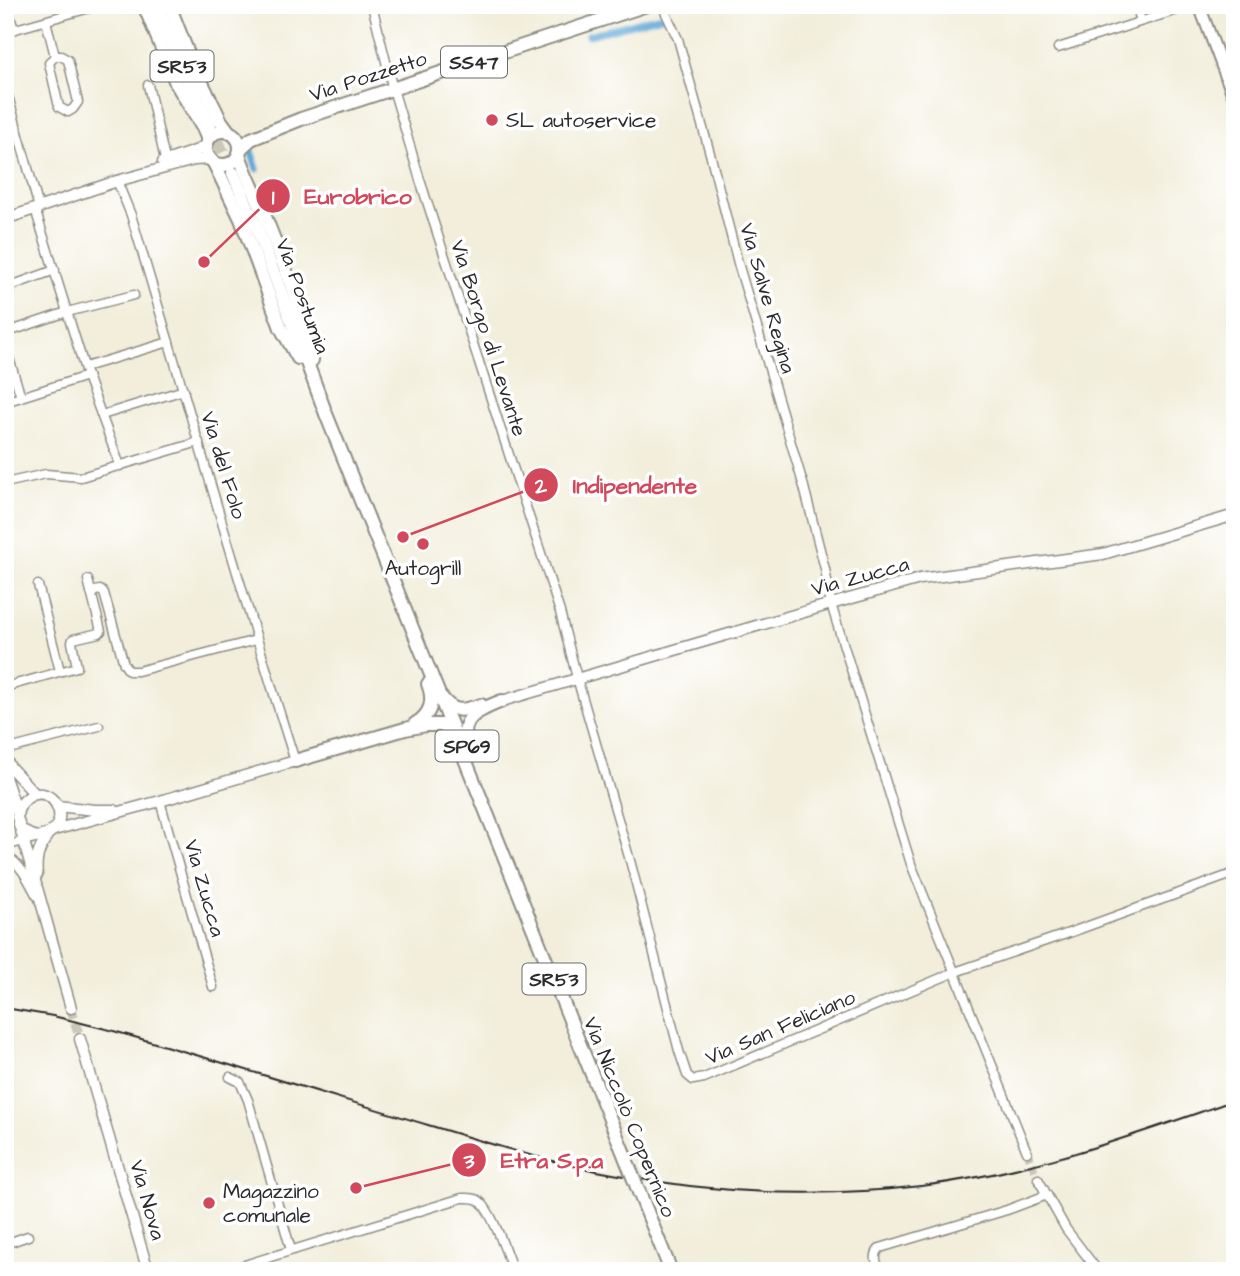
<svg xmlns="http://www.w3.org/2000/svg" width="1240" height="1276" font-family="'Architects Daughter',sans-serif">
<rect width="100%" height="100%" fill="#fff"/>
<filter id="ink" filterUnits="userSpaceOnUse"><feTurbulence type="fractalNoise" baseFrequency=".0143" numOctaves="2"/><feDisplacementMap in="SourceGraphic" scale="14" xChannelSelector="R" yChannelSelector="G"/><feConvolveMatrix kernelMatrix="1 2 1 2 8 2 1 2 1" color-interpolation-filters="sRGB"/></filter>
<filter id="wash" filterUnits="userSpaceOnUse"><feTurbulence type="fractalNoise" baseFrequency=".00686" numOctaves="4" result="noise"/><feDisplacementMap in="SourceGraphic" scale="28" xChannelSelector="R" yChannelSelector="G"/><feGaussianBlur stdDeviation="1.57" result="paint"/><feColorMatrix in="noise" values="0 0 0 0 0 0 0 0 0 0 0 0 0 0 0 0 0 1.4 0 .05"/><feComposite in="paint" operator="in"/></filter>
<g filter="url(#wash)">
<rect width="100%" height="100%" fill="#f2eedb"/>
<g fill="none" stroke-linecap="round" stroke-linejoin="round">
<g stroke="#60a8d7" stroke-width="7">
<path d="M589,35L661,16"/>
<path d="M250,148L257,169"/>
</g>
</g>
</g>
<g filter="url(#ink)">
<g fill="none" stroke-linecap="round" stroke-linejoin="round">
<path stroke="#cac7b8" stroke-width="8" stroke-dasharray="8 4" stroke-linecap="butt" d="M1027,1152L1038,1179"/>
<path stroke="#cac7b8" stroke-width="10" stroke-dasharray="10 5" stroke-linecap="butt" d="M71,1008L80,1039"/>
<path stroke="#cac7b8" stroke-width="12" stroke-dasharray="12 6" stroke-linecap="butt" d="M210,125L233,173"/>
<defs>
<g id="minor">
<path d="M7,5L14,30"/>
<path d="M372,5L391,82L420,180L560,612L577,678L631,864L679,1051L687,1075L693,1080L704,1078L955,972L1066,934L1235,873"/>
<path d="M662,5L678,39L711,157L738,263L804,487L825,569L831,604L911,864L1027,1152"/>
<path d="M1136,5L1141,21"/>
<path d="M46,21L55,56"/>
<path d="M5,32L100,5"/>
<path d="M1058,48L1193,5"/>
<path d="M55,56H61L68,60L78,102L73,109L68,112L59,107L49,63Z"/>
<path d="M5,85L39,208"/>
<path d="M148,85L166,164"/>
<path d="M117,181L131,215C186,397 237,580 295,761"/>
<path d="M35,209L87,376L120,466"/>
<path d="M5,288L55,270"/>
<path d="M5,333L67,312L134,295"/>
<path d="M5,345L21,397"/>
<path d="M85,367L169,342"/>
<path d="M5,402L87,376"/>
<path d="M102,415L184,390"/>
<path d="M5,483L46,474L81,477L199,442"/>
<path d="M38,585L60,671"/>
<path d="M91,592L100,590L104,593L124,664L129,671H138L256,640"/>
<path d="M5,687L77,667L72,642L73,639L99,633L101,631L88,580"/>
<path d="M5,750L99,726"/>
<path d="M160,801L213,987"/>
<path d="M5,846L39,837"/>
<path d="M5,855C22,865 28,880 37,896"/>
<path d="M230,1077L240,1082L248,1100L291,1250"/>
<path d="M1038,1179L1066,1229L1098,1271"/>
<path d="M5,1244L28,1236"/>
<path d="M146,1263L159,1271"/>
<path d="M225,1271L462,1198C467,1198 473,1197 478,1200C491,1207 507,1255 513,1271"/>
<path d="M880,1271C876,1262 873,1255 880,1248L1007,1210L1047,1195"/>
</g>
<g id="tertiary">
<path d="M163,162L198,150L207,144"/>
<path d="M5,219L117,181L194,160L211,159"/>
<path d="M502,701L831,604L920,579L1103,554L1235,515"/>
<path d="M5,758L10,767L35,794"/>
<path d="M5,777L17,812"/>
<path d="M57,806L95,810H114"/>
<path d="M19,826C37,850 70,828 56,804C44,784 18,796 17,817L71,1008"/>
<path d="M54,830L160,801L295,761"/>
<path d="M37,875C35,858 39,849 48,834"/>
<path d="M80,1039L148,1271"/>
</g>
<path id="secondary" d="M1199,5L1235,101"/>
<g id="primary">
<circle cx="223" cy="148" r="17"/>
<path d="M240,149L251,139L301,119L647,5"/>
</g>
<g id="trunk">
<path d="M144,5L176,83L204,130L208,140"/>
<path d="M156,5L189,83L210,125"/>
<path d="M169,5L190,59L221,121L229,132"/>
<path d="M239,154C244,171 253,188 260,204C280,255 302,307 312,360"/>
<path d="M214,163L241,219L281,328L298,358"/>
<path d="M233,173L257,228L326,414L622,1149"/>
<path d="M442,698C454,714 463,711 481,705"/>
<path d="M415,724C431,715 435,701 428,684"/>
<path d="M468,749C457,718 477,711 502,701"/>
<path d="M295,761L405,729L426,725H442L454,735"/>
<path d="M639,1192L671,1271"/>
</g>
</defs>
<use href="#minor" stroke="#8e8c83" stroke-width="11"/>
<use href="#tertiary" stroke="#8e8c83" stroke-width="13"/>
<use href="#secondary" stroke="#8e8c83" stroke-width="14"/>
<use href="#primary" stroke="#8e8c83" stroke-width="16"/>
<use href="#trunk" stroke="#8e8c83" stroke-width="16"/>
<use href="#minor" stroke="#fff" stroke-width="8"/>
<use href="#tertiary" stroke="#fff" stroke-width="10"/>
<use href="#secondary" stroke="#fff" stroke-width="10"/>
<use href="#primary" stroke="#fff" stroke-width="12"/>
<use href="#trunk" stroke="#fff" stroke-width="12"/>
<path stroke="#2b2b2b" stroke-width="2" d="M5,1008L53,1016L110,1030C216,1060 322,1093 428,1125C489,1143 550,1163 613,1174C715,1194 818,1198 921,1186C1030,1173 1132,1136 1235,1100"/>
<defs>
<path id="trunk-bridge" d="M622,1149L639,1192"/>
</defs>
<use href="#trunk-bridge" stroke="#8e8c83" stroke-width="16" stroke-linecap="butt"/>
<use href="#trunk-bridge" stroke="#fff" stroke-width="12"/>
</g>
</g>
<g fill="#d1495b" stroke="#fff" stroke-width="2.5">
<circle cx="492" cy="120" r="7"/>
<circle cx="423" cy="544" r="7"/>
<circle cx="209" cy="1203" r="7"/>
</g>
<g text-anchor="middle" stroke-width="7" stroke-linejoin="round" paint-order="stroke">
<g fill="#fff" stroke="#6b6b6b" stroke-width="2">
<rect x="441" y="46.5" width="66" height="31" rx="5"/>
<rect x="150.5" y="50.5" width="63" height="31" rx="5"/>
<rect x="435.5" y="730.5" width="63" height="31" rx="5"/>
<rect x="522.5" y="963.5" width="63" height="31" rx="5"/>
</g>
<g font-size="19" font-weight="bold" fill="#2b2b2b">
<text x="474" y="69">SS47</text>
<text x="182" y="73">SR53</text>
<text x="467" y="753">SP69</text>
<text x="554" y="986">SR53</text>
</g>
<g font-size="21" fill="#2b2b2b" stroke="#fff">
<text transform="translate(368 76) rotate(-18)" y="7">Via Pozzetto</text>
<text transform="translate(303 296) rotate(70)" y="7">Via Postumia</text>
<text transform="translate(768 298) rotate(74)" y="7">Via Salve Regina</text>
<text transform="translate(489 338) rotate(72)" y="7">Via Borgo di Levante</text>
<text transform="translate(224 465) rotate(73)" y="7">Via del Folo</text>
<text transform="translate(860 576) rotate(-15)" y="7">Via Zucca</text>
<text transform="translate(205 888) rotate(74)" y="7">Via Zucca</text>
<text transform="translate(780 1027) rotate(-23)" y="7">Via San Feliciano</text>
<text transform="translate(630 1117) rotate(68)" y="7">Via Niccolò Copernico</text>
<text transform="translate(148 1200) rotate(74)" y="7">Via Nova</text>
</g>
<g font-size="21" fill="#2b2b2b" stroke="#fff" text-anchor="start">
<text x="506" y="127">SL autoservice</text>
<text x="423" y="575" text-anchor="middle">Autogrill</text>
<text x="223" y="1198">Magazzino<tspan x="223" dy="24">comunale</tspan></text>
</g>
</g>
<path fill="none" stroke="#d1495b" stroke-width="2.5" d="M204 262L273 196M403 537L541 485M356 1188L469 1160"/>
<g fill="#d1495b" stroke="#fff" stroke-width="2.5">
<circle cx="204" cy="262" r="7"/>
<circle cx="403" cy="537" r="7"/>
<circle cx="356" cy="1188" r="7"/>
<circle cx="273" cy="196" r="18"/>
<circle cx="541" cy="485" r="18"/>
<circle cx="469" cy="1160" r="18"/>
</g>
<g font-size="21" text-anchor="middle" font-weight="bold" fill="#fff">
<text x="273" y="204">1</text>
<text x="541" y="493">2</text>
<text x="469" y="1168">3</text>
</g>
<g font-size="23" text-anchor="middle" font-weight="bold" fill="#d1495b" stroke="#fff" stroke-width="7" stroke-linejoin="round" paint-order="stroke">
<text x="358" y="204">Eurobrico</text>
<text x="635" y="493">Indipendente</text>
<text x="552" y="1168">Etra S.p.a</text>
</g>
<rect width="1240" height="1276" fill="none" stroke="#fff" stroke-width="28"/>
</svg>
